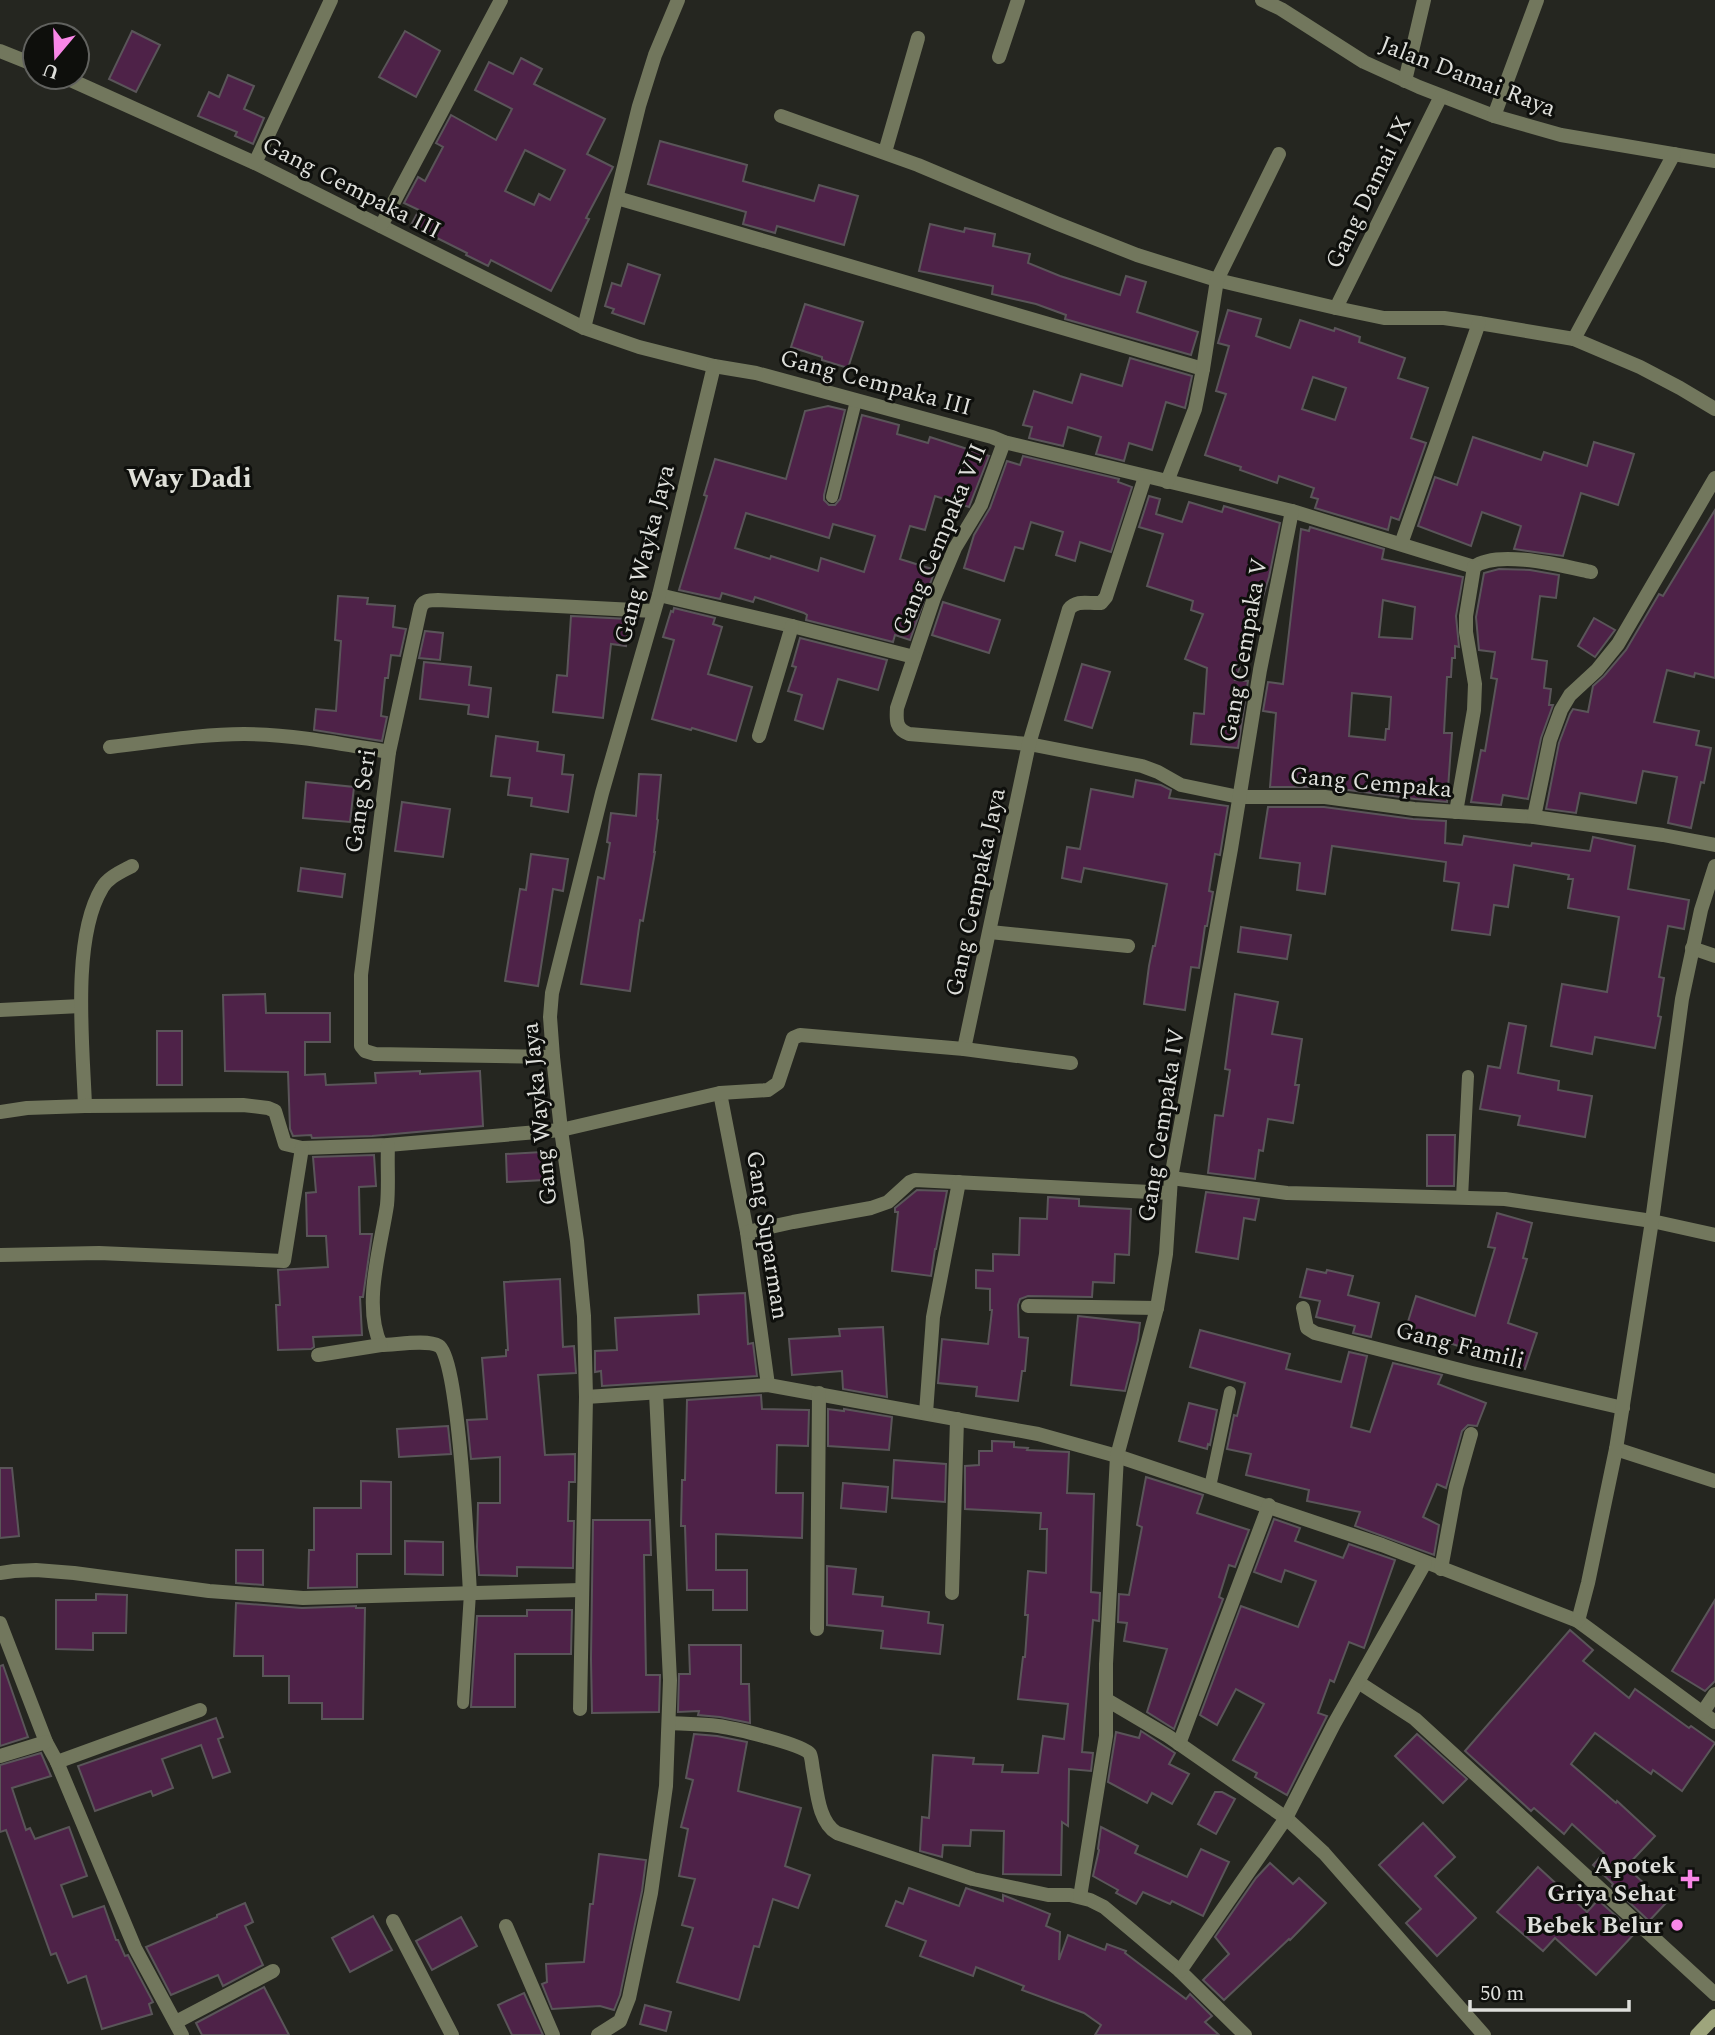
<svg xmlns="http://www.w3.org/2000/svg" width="1715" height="2035" font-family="Spectral,serif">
<rect width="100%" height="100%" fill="#252620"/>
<g fill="#4e2248" stroke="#5a5559" stroke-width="2" fill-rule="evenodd">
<path d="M132,31L160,45L136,92L109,79Z"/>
<path d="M405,31L440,51L416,97L379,77Z"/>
<path d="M521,58L542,69L534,84L605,119L587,154L613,167L586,218L589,219L551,291L491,260L488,266L466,255L467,253L411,225L419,210L404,203L418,177L425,181L443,147L436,143L451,115L496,140L512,109L475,90L489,62L513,74ZM525,150L565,170L550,200L539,194L534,205L505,191Z"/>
<path d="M228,75L254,86L244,109L264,118L253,144L235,136L237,132L198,116L209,92L219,97Z"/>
<path d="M660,141L747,165L743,181L814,201L819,185L858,196L844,245L777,226L775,233L743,224L746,212L648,184Z"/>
<path d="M930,224L964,232L965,228L995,234L993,246L1030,254L1028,263L1060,276L1120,295L1126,276L1146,282L1137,312L1198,332L1191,355L1065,319L1066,315L1036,304L992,294L993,286L919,271Z"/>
<path d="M628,264L660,275L644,324L612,313L614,309L605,306L612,283L621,286Z"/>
<path d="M805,304L863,322L848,368L822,360V357L791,347Z"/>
<path d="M1228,310L1261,319L1256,336L1290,348L1300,320L1334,331L1335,328L1360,337L1359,342L1405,358L1398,378L1428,388L1411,438L1426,443L1399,520L1391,517L1388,530L1315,508L1318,499L1311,497L1314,488L1279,476L1277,483L1240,470L1241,467L1205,455L1226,394L1216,391L1229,346L1218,343ZM1313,377L1346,388L1335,420L1302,409Z"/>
<path d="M1130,358L1192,376L1185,408L1166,402L1152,450L1129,443L1124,461L1096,454L1101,437L1068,427L1063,446L1029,438L1032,427L1023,425L1034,391L1072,403L1081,374L1122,386Z"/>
<path d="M828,406L845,410L824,495V500L829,505H835L840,499L862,415L899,425L897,434L928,443L930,437L989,456L969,507L935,496L925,530L910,526L900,559L935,570L910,640L895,635L893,642L806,620L807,615L804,613L755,597L753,602L722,593L720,599L679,590L707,496L704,495L715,459L786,479L805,411ZM746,513L829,538L833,524L875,536L864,572L821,558L818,571L771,556L770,559L735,548Z"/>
<path d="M1473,437L1541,460L1544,452L1587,466L1594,442L1634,454L1618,505L1581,493L1563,556L1514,549L1521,526L1482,512L1471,546L1418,526L1435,477L1457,485Z"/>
<path d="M1023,456L1119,479L1118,482L1132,487L1111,552L1080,542L1075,561L1056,555L1063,532L1031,522L1023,549L1015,547L1004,581L964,568L974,535L990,508L1007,461L1020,465Z"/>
<path d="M1149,496L1160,499L1156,514L1182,522L1189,502L1222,512L1224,506L1280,523L1269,577L1247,649L1235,680L1248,681L1238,748L1191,744L1194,713L1204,714L1207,668L1185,659L1203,614L1191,610L1193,601L1147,586L1163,534L1139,527Z"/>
<path d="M1715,510V678L1695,673L1694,677L1667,670L1654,722L1699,731L1696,745L1711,748L1704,783L1701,782L1691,828L1668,823L1677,777L1643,771L1636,803L1580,793L1576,813L1546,809L1559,743L1570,714L1573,709L1588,712L1593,686L1604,676L1626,650L1659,594L1663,596Z"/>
<path d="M1310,527L1384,549L1382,559L1463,577L1456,616L1459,647L1455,646V658H1452L1451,677H1447L1444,733H1452L1447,802L1415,799L1326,787H1270L1276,713L1263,711L1268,682L1283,684L1301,529L1309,531ZM1383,600L1415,607L1412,639L1379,637ZM1352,693L1391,697L1389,729H1386L1385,740L1349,736Z"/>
<path d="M1499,569L1530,570L1559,575L1556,598L1540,596L1532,659L1547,661L1544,688L1551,689L1549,705H1553L1541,738L1528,799L1503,795L1501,805L1471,802L1481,750L1485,751L1497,679L1491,678L1495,652L1479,650L1476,617L1484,573Z"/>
<path d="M338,596L368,598L367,604L395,606L393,627L406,629L400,656L391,655L388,678H385L381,716L387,717L382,741L314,730L316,709L336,711L341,641L335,640Z"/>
<path d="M943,602L1000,620L989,653L932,635Z"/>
<path d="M674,608L715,618L713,624L722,627L708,674L752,687L736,741L692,728L691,730L652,719L674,640L663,637L671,611L673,612Z"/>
<path d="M571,616L628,619L626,646L611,644L603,718L553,712L557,675L567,676Z"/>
<path d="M1594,618L1615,630L1595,657L1578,646Z"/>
<path d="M425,631L443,633L440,660L419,658Z"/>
<path d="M800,638L887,660L878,690L838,679L823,729L795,720L802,695L788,691L796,667L792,666Z"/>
<path d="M424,662L471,667L469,685L491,688L488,717L468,714L469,705L420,699Z"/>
<path d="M1082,664L1110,672L1092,728L1065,720Z"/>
<path d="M496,736L538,742L537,751L564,755L562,774L573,775L568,812L531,806L532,798L508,795L510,778L491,776Z"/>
<path d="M639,774L661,775L657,819L658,820L654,852H655L643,921L640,920L630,991L581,984L598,877L604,879L610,843L607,842L611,813L636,816Z"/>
<path d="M1136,780L1161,785L1171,790L1169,798L1228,806L1220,855L1215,854L1209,891L1213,892L1207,926H1205L1199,968L1191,967L1185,1010L1144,1004L1149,966L1153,946H1155L1167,884L1084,868L1081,882L1062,878L1067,847L1080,849L1091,789L1133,797Z"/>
<path d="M306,782L354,787L350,822L303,818Z"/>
<path d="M402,802L450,809L443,857L395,851Z"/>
<path d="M1268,807H1324L1413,819L1446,821L1445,843L1462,845L1464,836L1531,846L1532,843L1590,851L1593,837L1635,846L1628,889L1689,900L1684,929L1668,926L1659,977L1664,978L1658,1016L1661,1017L1655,1048L1595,1037L1592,1054L1551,1046L1562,984L1607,992L1619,917L1568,908L1573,879H1568L1569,875L1514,865L1508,907L1494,905L1490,935L1452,930L1459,883L1444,881L1446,862L1332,846L1325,894L1297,890L1300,863L1260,858Z"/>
<path d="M531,854L568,859L563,891L553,889L538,986L505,981L520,889L526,890Z"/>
<path d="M301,868L345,874L342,897L298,891Z"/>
<path d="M1241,927L1291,935L1287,959L1238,952Z"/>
<path d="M265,994L266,1013H330V1042H305V1075L325,1074L326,1085L376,1083L375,1073L420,1071V1074L480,1071L483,1126L372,1136L312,1138L311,1135L293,1136L290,1129L288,1072L225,1071L223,995Z"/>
<path d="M1235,994L1278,1002L1272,1034L1302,1039L1295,1085H1299L1293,1123L1268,1119L1263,1151L1259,1150L1255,1179L1208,1173L1215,1115L1223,1116L1230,1070L1225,1069Z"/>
<path d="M1509,1023L1526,1026L1518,1073L1559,1081L1558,1090L1592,1096L1585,1137L1518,1125L1520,1116L1480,1109L1488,1066L1500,1068Z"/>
<rect x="157" y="1031" width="25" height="54"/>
<path d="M1427,1135H1455L1454,1186H1427Z"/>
<path d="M542,1152L544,1180L507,1182L506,1154Z"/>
<path d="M374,1155L376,1186L359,1187L360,1234H372L363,1297H360L362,1335L313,1337L314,1347L311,1349L278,1350L276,1305H280L278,1270L328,1267L326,1236H307L306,1193L316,1192L313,1157Z"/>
<path d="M917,1190L947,1191L936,1249H935L931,1276L892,1271L898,1212H895V1208Z"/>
<path d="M1206,1192L1259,1199L1255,1220L1244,1218L1238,1259L1196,1252Z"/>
<path d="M1048,1197L1079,1199V1206L1131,1209L1129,1255L1115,1254L1114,1283L1093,1282L1092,1297L1028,1296L1020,1299L1018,1305L1019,1337L1028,1338L1025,1371H1022L1018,1401L976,1396L977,1387L938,1383L942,1339L988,1344L992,1310H990V1289L976,1288V1270L993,1271V1254L1019,1255L1020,1218L1047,1219Z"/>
<path d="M1497,1213L1532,1223L1523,1258L1527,1259L1508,1323L1537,1333L1525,1369L1406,1328L1416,1296L1475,1316L1495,1248L1488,1247Z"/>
<path d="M1307,1269L1326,1273L1327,1270L1353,1276L1348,1295L1379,1303L1371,1337L1353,1333L1355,1326L1316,1317L1320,1301L1300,1297Z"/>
<path d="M560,1279L563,1347L574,1346L576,1373L538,1375L545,1455L575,1454V1482H569L568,1521H574L573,1568L517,1567V1576L479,1575L477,1547L478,1503H500V1457L471,1459L467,1420L487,1419L482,1358L506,1356V1350H508L504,1282Z"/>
<path d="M745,1293L748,1344L753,1343L757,1376L602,1386L601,1371L595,1372V1351L617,1350L615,1318L699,1314L698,1295Z"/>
<path d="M1078,1316L1140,1323L1138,1340L1125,1391L1071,1385Z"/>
<path d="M883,1327L887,1397L843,1389L842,1371L792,1375L789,1339L840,1336L839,1329Z"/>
<path d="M1200,1330L1290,1354L1286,1369L1341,1382L1349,1352L1367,1356L1351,1427L1370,1432L1393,1363L1442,1375L1438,1384L1486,1403L1477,1426L1468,1425L1462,1431L1446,1488L1437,1484L1423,1517L1439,1525L1434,1555L1355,1526L1360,1512L1307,1501L1309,1490L1246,1475L1251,1454L1227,1449L1234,1415L1237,1416L1245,1383L1190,1367Z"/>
<path d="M761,1395L762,1409L809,1410L808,1446L777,1445L776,1493H803L802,1538L716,1534V1570H747V1610H713V1590H687L685,1526H681L682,1480H685L687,1400Z"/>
<path d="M1189,1403L1217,1410L1210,1445L1208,1444L1207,1449L1179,1441Z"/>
<path d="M828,1409L844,1411V1409L892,1417L889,1450L828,1446Z"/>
<path d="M448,1426L451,1454L399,1457L397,1429Z"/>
<path d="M992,1441L1014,1442V1447L1028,1448L1027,1450L1069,1452L1067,1493L1094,1494L1091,1592L1100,1593L1099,1621L1093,1620L1082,1752L1093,1753L1091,1771L1069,1769L1068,1826L1062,1822L1061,1875L1003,1874L1004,1831L971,1830L970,1846L943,1845L942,1857L920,1851L922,1817L929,1818L933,1755L974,1758L973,1764L1003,1765L1002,1772L1038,1773L1043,1736L1064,1739L1068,1704L1018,1699L1023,1657H1025L1028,1615H1025L1028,1571L1046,1573L1047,1529H1040L1041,1513L965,1509V1466L979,1465V1451H992Z"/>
<path d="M894,1460L946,1464L945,1502L892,1498Z"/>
<path d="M0,1468H12L19,1536L0,1538Z"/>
<path d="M1146,1477L1203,1495L1197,1513L1249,1530L1235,1567L1229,1565L1219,1597L1223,1599L1174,1729L1147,1712L1167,1649L1124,1641L1127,1623L1118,1622L1119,1594L1129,1595L1142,1527L1137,1525Z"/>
<path d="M361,1481L391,1482V1554H357V1587L308,1588L309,1550H314V1508H361Z"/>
<path d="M843,1483L888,1487L886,1512L841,1508Z"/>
<path d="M1274,1519L1300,1528L1295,1541L1343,1558L1349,1544L1395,1560L1364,1648L1349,1642L1334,1682L1330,1680L1318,1713L1327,1716L1287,1795L1255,1777L1257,1773L1233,1760L1264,1704L1236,1689L1217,1725L1200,1715L1241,1606L1298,1627L1316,1581L1285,1570L1281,1582L1254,1572Z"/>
<path d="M593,1520H650L651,1555H644L646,1675H660L659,1712L592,1713L591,1659Z"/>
<path d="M405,1541L443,1542V1575L405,1574Z"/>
<path d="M236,1550H263V1585L236,1583Z"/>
<path d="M827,1566L856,1569L853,1594L883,1597L882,1606L929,1612L928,1623L943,1625L940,1654L881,1648L883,1631L827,1625Z"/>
<path d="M96,1594L127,1595L126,1633H93V1650L56,1649V1600H96Z"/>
<path d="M1715,1600V1681L1705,1691L1672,1671Z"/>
<path d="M236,1603L302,1608L356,1606V1608H365L363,1719H322V1703H289V1676H263V1656H234Z"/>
<path d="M527,1610H572L571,1654H515V1707H471L477,1616H527Z"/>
<path d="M1570,1630L1593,1650L1583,1661L1629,1698L1635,1689L1689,1728L1691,1726L1715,1743L1682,1791L1653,1770L1651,1774L1595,1733L1571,1764L1616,1803L1617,1801L1655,1836L1626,1867L1666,1903L1649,1921L1612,1886L1613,1884L1593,1865L1604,1853L1572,1824L1564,1834L1534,1808L1531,1811L1465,1751Z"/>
<path d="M689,1645H741V1684H749L750,1723L720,1717L698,1715L699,1711L678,1712L679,1674H690Z"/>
<path d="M3,1665L28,1737L0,1746V1666Z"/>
<path d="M216,1718L223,1737L218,1739L230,1772L213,1778L201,1745L162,1759L173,1788L153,1796L151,1791L95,1811L78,1766Z"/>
<path d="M1141,1731L1175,1753L1169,1764L1189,1774L1172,1804L1152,1793L1147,1803L1108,1782L1116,1732L1139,1738Z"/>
<path d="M694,1734L717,1736L747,1742L738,1791L801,1808L785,1866L810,1875L798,1908L773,1899L759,1947L754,1946L739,2000L677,1982L693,1928L682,1925L695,1879L679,1876L688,1829L681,1827L693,1780L686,1778Z"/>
<path d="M1417,1734L1467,1779L1443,1803L1395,1756Z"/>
<path d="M41,1753L51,1776L12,1788L26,1830L30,1828L35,1839L69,1827L87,1876L61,1885L73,1917L104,1906L116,1940H118L125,1956L128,1955L153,2002L149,2004L152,2014L102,2029L86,1976L68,1983L56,1953L51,1955L6,1830L0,1832V1765Z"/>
<path d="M1215,1792H1222L1235,1799L1216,1834L1198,1824Z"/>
<path d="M1423,1823L1455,1857L1435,1876L1476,1918L1437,1956L1406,1923L1421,1909L1379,1865Z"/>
<path d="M1101,1827L1138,1846L1135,1853L1187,1877L1201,1849L1229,1862L1203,1916L1172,1901L1170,1904L1143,1892L1136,1904L1116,1893L1118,1890L1093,1876L1099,1850L1098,1849Z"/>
<path d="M599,1854L646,1860L642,1891L620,1995L614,2010L600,2006L552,2009L542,1984L547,1982L546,1964L584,1962L590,1904H593Z"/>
<path d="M1270,1863L1293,1884L1299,1878L1326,1903L1290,1940L1289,1939L1224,2000L1203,1980L1229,1954L1215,1937L1256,1878Z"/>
<path d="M1538,1867L1587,1912L1598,1900L1635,1933L1596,1975L1555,1938L1543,1951L1497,1912Z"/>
<path d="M909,1888L959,1906L966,1888L1003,1901V1895L1050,1914L1046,1926L1060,1932L1059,1960L1068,1935L1105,1950L1107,1944L1126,1951L1125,1953L1186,1999L1190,1994L1212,2016L1205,2022L1219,2035H1095L1101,2025L1084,2013L1022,1990L1024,1986L976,1967L973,1976L920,1956L926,1941L886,1926L896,1901L903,1904Z"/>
<path d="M245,1903L253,1922L245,1926L263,1965L223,1986L218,1975L171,1995L146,1947L217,1917V1915Z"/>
<path d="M373,1916L392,1950L350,1972L332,1938Z"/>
<path d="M461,1917L477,1946L432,1970L416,1941Z"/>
<path d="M264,1987L289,2035H202L196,2023Z"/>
<path d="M524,1993L543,2035H512L498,2005Z"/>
<path d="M645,2005L671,2012L666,2031L640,2024Z"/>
</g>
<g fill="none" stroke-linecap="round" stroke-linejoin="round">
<g stroke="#72775d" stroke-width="12">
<path d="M832,497L856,401"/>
<path d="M1462,1198L1468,1076"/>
<path d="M1210,1487L1230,1392"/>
<path d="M463,1703L470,1593"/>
</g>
<g stroke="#72775d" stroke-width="14">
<path d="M1262,0L1281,9L1364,62L1419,87L1494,116L1561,135L1715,161"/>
<path d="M0,51L35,65"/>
<path d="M999,57L1018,0"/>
<path d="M64,77L255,163L584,328L639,347L714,366L756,373L992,437L1004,442L1292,511L1474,567"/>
<path d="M1405,81L1424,0"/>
<path d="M781,116L918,165L1056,223L1137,255L1217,280L1336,308L1384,318H1444L1479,323L1574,339L1640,367L1680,388L1715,409"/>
<path d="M1494,116L1537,0"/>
<path d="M885,152L918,38"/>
<path d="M255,163L331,0"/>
<path d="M617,198L1203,369"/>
<path d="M381,226L501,0"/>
<path d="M1336,308L1441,96"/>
<path d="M584,328L639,106L655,55L678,0"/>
<path d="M1574,339L1674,154"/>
<path d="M1004,442L981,505L955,548L934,598L897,708C896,721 896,729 909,734L1029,744L1142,766L1158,772L1181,785L1239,797H1325L1414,809L1534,817L1663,835L1715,845"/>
<path d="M1167,482L1195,409L1203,369L1217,280L1279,154"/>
<path d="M1401,544L1479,323"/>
<path d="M1474,567C1497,549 1563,566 1591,572"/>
<path d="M659,595L792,626L914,657"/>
<path d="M759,736L792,626"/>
<path d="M110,747C155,742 199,734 244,734C293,734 342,744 389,752"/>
<path d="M1456,812L1474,710L1475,684L1466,632V616L1474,567"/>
<path d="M1534,817L1550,740L1561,710L1570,695L1597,670L1618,644L1715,478"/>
<path d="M990,932L1128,946"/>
<path d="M1692,948L1715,956"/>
<path d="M0,1010L81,1006"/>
<path d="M964,1049L1029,744L1069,609C1077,599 1089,604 1101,603L1106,597L1145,477"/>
<path d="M553,1057L375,1054L365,1051L361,1046V975L389,752L420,610C422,600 429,600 438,600L654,611"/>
<path d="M720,1093L747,1232L768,1385"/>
<path d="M85,1106C83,1047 71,939 102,888C108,877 121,872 132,866"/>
<path d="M0,1112L27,1108L85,1106L243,1105L268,1108L275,1111L285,1144L302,1148L388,1145L561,1130L720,1093L768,1090L778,1083L793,1038L800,1035L964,1049L1071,1063"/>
<path d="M388,1145C387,1165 389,1185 387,1205C381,1246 362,1306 381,1345C396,1345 427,1339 439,1346C459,1358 468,1560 470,1593"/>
<path d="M1171,1178L1287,1193L1505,1199L1652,1221L1715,1235"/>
<path d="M747,1232L793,1222L871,1208L888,1202L910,1182L915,1180L1170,1193"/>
<path d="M0,1255L99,1253L284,1261L302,1148"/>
<path d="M1028,1306L1157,1308"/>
<path d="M1303,1308L1307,1328L1315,1333L1472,1373L1623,1408"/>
<path d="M318,1355L381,1345"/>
<path d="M586,1397L768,1385L1038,1434L1117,1456L1382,1545L1578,1621L1715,1722"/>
<path d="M926,1413L933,1317L959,1182"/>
<path d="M1616,1449L1715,1481"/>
<path d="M1441,1569L1456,1487L1471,1434"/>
<path d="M0,1573L14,1571L36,1570L74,1573L209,1591L303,1598L581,1590"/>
<path d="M952,1593L957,1419"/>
<path d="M1578,1621L1588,1583L1616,1449L1652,1221L1682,999L1701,910L1715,866"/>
<path d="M0,1623L46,1742L57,1762L135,1948L182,2035"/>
<path d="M817,1629L819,1393"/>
<path d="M1358,1682L1415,1719L1715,1994"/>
<path d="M1107,1700L1168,1736L1286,1818L1324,1853L1484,2035"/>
<path d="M580,1709L586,1397L584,1316L577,1241L561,1130L553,1057L550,1017L552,993L602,793L659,595L714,366"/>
<path d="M1703,1712L1715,1694"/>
<path d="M669,1723C685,1724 702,1724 718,1726C733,1728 803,1744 810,1754C812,1759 812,1765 813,1770C817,1790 818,1822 837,1833L973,1879L1048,1895H1070L1090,1900L1104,1907L1180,1971L1245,2035"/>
<path d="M1179,1744L1269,1505"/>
<path d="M0,1756L46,1742"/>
<path d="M57,1762L200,1710"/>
<path d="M1080,1897L1106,1736V1664L1117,1456L1157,1308L1166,1254L1171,1178L1231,849L1260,670L1292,511"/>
<path d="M393,1921L452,2035"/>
<path d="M506,1926L553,2035"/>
<path d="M1180,1971L1286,1818L1334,1724L1425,1563"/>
<path d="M176,2022L273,1971"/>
<path d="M598,2035L620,2021L629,1998L651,1893L666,1786L670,1680L656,1393"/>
</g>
<path stroke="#9ea57c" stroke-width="14" d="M1697,2035L1715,2016"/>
</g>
<g fill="#f987e8" stroke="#0e0f0c" stroke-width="2.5">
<path d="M1686.5 1868.5h7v7h7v7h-7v7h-7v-7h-7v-7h7z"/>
<circle cx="1677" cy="1925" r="7"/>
</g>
<g text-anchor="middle" stroke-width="6" stroke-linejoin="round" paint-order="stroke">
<g font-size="24" fill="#dedfdb" stroke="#0e0f0c">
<text transform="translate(1468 76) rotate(21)" y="8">Jalan Damai Raya</text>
<text transform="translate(352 187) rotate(27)" y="8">Gang Cempaka III</text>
<text transform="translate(1368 192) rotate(-64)" y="8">Gang Damai IX</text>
<text transform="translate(876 382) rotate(15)" y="8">Gang Cempaka III</text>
<text transform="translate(939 539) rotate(-67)" y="8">Gang Cempaka VII</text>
<text transform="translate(644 554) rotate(-76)" y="8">Gang Wayka Jaya</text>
<text transform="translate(1243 650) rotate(-80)" y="8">Gang Cempaka V</text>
<text transform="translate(1371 782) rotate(5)" y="8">Gang Cempaka</text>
<text transform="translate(360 801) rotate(-82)" y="8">Gang Seri</text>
<text transform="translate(975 892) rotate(-78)" y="8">Gang Cempaka Jaya</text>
<text transform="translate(539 1114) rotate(-96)" y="8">Gang Wayka Jaya</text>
<text transform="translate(1161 1125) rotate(-81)" y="8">Gang Cempaka IV</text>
<text transform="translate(768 1235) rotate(81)" y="8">Gang Suparman</text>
<text transform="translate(1460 1345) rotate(14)" y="8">Gang Famili</text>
</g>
<g font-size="24" font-weight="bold" fill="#dedfdb" stroke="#0e0f0c" text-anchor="end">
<text x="1676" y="1873">Apotek<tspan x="1676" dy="28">Griya Sehat</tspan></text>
<text x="1663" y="1933">Bebek Belur</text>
</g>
<g font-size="28" font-weight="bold" fill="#dfe0d8" stroke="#0e0f0c">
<text x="189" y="487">Way Dadi</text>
</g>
</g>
<g transform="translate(56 56) rotate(199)"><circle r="33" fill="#0e0f0c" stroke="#61625f" stroke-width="2"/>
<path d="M0-5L12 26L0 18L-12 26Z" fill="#f987e8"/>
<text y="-10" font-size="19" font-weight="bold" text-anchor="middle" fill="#dedfdb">U</text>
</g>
<path d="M1470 2000v10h159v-10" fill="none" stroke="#dedfdb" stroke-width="3.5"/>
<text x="1480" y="2000" font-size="21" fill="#dedfdb" stroke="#0e0f0c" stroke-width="5" paint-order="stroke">50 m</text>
</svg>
